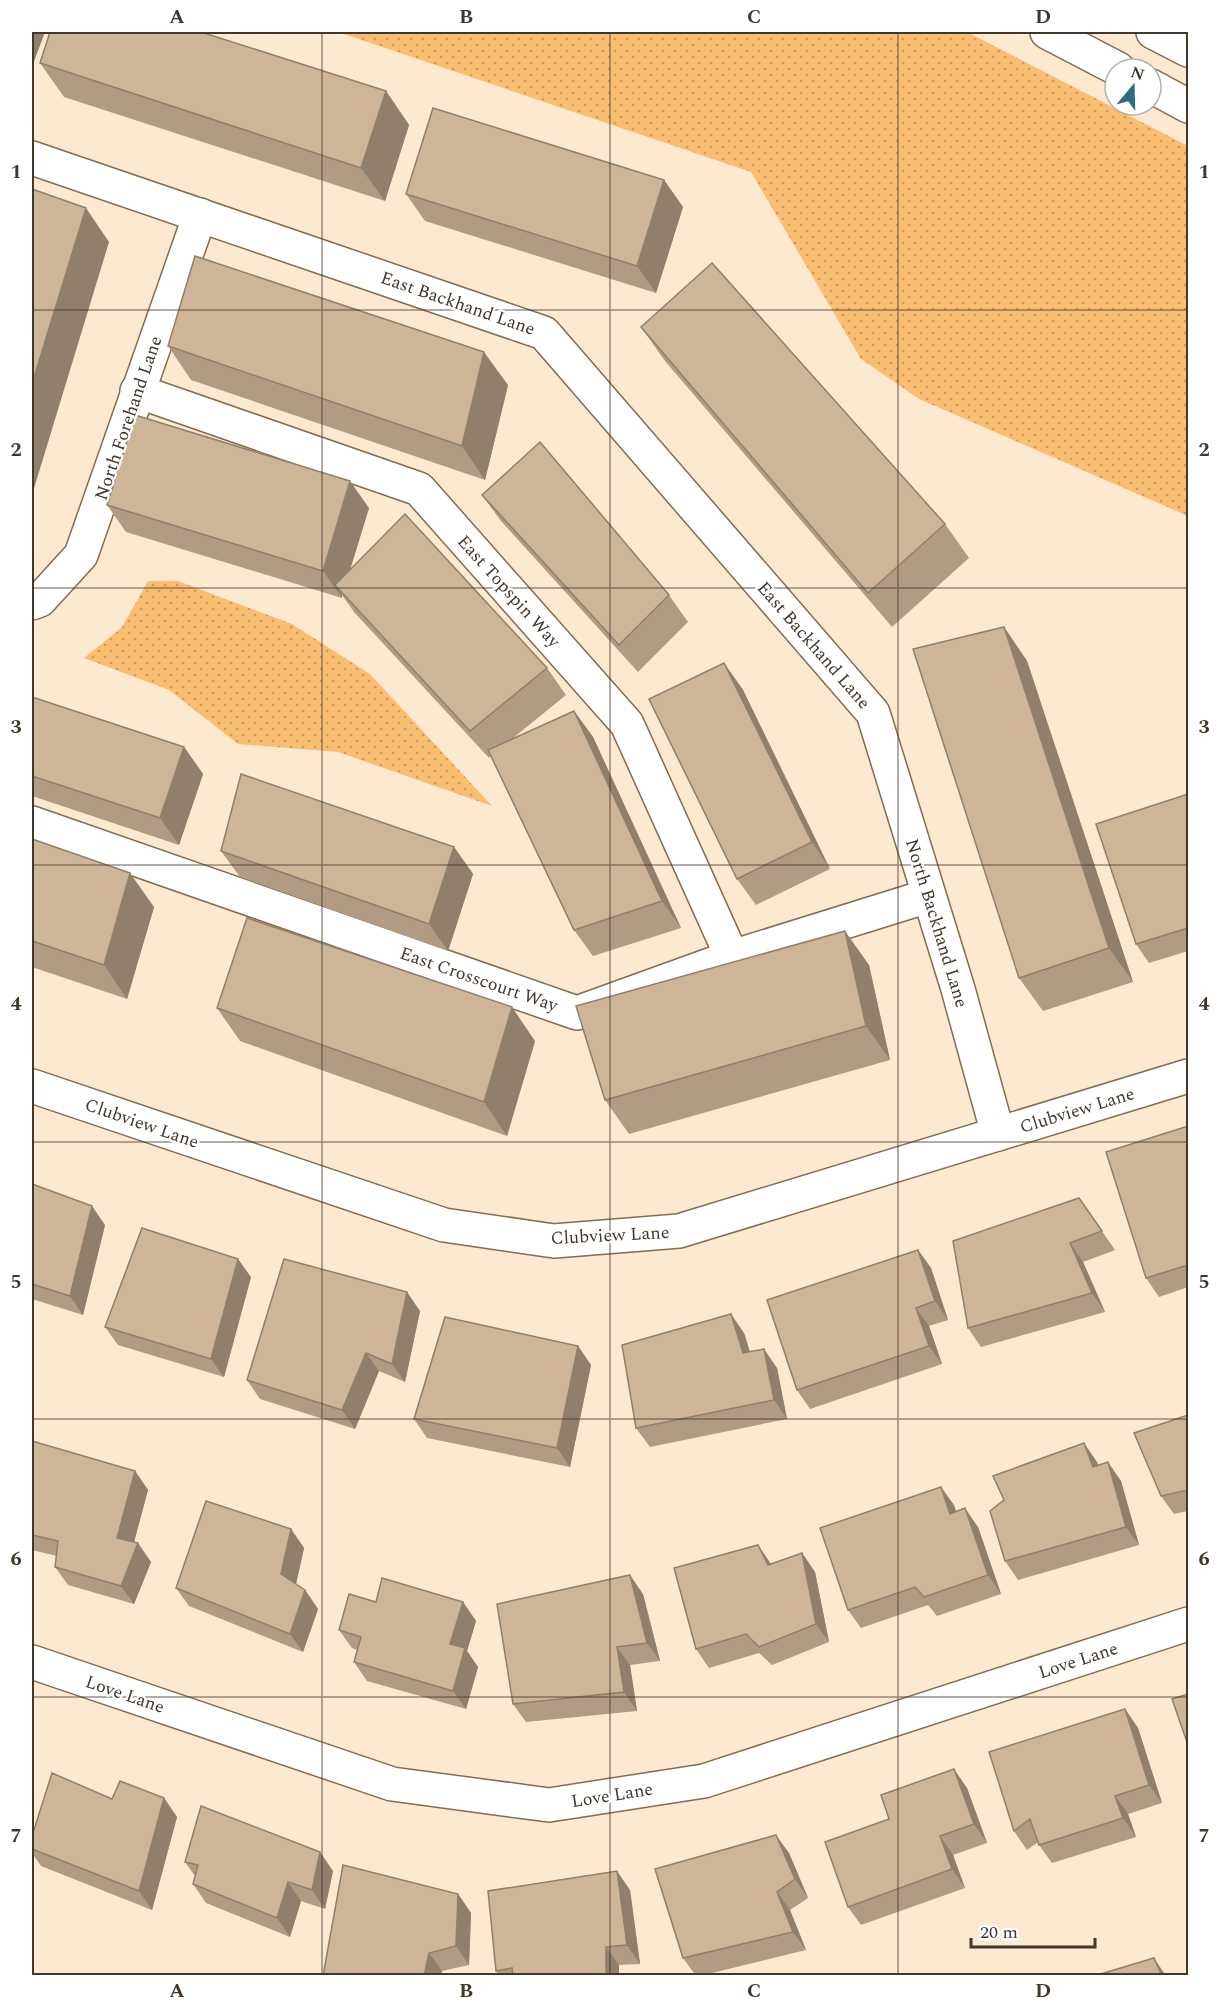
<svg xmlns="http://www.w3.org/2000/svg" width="1220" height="2007" font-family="Spectral,serif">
<defs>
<pattern id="green-dots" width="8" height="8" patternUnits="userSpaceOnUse" patternTransform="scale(1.5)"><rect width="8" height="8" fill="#fabe72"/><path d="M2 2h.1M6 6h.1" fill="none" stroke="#cc9b5e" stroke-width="1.8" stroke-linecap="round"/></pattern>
</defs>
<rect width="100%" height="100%" fill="#fde9d0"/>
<g fill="url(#green-dots)">
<path d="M338,32H967L1188,146V516L919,399L861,359L751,172Z"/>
<path d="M148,581H178L292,624L370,674L492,806L338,752L238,744L169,690L84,658L122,627Z"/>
</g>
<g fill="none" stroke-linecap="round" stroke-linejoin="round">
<defs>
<g id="street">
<path d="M32,158L544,333L873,713L958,989L998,1134"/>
<path d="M137,391L419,489L627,724L732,957"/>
<path d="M32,603L40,600L81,555L200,215"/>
<path d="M32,823L577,1013L732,957L928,896"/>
<path d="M32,1086L444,1225L554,1241L679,1231L1188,1076"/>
<path d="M32,1662L392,1784L549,1805L704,1781L1188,1624"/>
</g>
<g id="primary">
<path d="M1047,32L1118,69"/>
<path d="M1153,32L1188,50"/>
<path d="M1151,86L1188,106"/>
</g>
</defs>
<use href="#street" stroke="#836c51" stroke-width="36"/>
<use href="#primary" stroke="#836c51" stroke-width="36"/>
<use href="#street" stroke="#fff" stroke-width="33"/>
<use href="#primary" stroke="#fff" stroke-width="33"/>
</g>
<g fill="#b19c83">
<path d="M40,63L386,91L409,125L385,201L64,97Z"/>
<path d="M664,180L683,207L656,293L425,221L406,194Z"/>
<path d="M641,327L945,524L969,558L892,627L665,361Z"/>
<path d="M168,346L508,385L485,480L191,380Z"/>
<path d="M482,495L669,595L688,622L638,672L501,521Z"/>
<path d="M107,505L369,508L350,569L547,668L566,695L512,739L574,711L593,737L681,928L593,956L574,930L491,756L489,758L354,612L342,595V598L126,532Z"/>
<path d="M1004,627L1027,661L1133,982L1043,1011L1019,978Z"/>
<path d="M724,663L743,690L830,869L756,905L737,879Z"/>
<path d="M32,697L184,747L203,774L179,845L32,796Z"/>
<path d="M1188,794V951L1149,963L1136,944Z"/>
<path d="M32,839L154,907L127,999L32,967Z"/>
<path d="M454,847L473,874L448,951L240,877L221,851Z"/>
<path d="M869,965L890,1060L629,1134L605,1100Z"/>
<path d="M217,1008L535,1041L507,1136L240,1041Z"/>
<path d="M1188,1126V1287L1159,1297L1146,1278Z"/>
<path d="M32,1184L105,1225L83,1315L32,1299Z"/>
<path d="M1079,1198L1115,1250L1083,1262L1105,1312L981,1347L968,1328Z"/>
<path d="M918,1250L931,1268L948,1320L929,1326L942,1364L810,1409L797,1390Z"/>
<path d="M251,1277L224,1377L118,1345L105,1327Z"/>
<path d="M420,1311L405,1382L379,1371L355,1429L260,1399L247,1380Z"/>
<path d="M744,1333L750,1352L777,1368L787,1419L650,1447L636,1428Z"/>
<path d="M578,1346L591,1365L570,1467L427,1438L414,1419Z"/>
<path d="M1188,1415V1511L1174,1514L1161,1496Z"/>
<path d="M32,1441L135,1471L148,1490L134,1542L151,1562L134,1604L68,1585L55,1567L57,1556L32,1550Z"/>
<path d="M1097,1462L1098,1465L1121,1481L1139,1545L1018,1580L1005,1561Z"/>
<path d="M954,1505L956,1512L978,1527L1001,1594L937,1616L928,1605L861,1628L848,1610Z"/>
<path d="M291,1529L304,1548L296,1584L305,1590L318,1609L303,1652L189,1606L176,1588Z"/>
<path d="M802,1553L815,1572L829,1642L772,1665L759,1653L709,1668L696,1649L771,1564Z"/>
<path d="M643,1594L660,1661L630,1665L637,1711L526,1722L513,1704Z"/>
<path d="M376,1602H463L476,1621L467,1651L478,1667L466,1709L367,1681L354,1662L357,1650L352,1648L339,1630Z"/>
<path d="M1125,1709L1138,1728L1162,1803L1128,1814L1136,1837L1052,1863L1039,1845L1038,1842L1027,1850L1014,1831Z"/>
<path d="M967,1788L987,1843L953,1855L965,1888L861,1925L848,1907L889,1819Z"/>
<path d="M164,1798L177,1817L152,1910L41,1866L32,1853V1836L112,1799Z"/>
<path d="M789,1853L808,1898L790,1910L806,1950L700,1976H696L683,1958Z"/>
<path d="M185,1862L333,1871L325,1909L301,1901L290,1937L206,1903L193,1884L195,1876Z"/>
<path d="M630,1890L640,1964L619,1965V1976H499L496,1971Z"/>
<path d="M458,1894L471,1913L469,1965L442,1971L441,1976H323Z"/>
</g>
<g fill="#907f6a">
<path d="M32,32H45L32,67Z"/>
<path d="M386,91L409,125L385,201L361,168Z"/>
<path d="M664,180L683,207L656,293L637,266Z"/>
<path d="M86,208L109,242L32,495V384Z"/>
<path d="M484,352L508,385L485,480L462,446Z"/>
<path d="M350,481L369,508L343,593L335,585L342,595V598L323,571Z"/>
<path d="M1004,627L1027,661L1133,982L1109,948Z"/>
<path d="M724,663L743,690L830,869L812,842Z"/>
<path d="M574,711L593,737L681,928L662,901Z"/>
<path d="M184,747L203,774L179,845L160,818Z"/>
<path d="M454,847L473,874L448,951L429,924Z"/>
<path d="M130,873L154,907L127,999L104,965Z"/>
<path d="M845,931L869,965L890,1060L866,1026Z"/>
<path d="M512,1007L535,1041L507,1136L484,1102Z"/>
<path d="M92,1206L105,1225L83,1315L70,1296Z"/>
<path d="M1070,1243L1083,1262L1105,1312L1092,1293Z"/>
<path d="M918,1250L931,1268L948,1320L935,1301Z"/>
<path d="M238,1259L251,1277L224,1377L211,1359Z"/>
<path d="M407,1292L420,1311L405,1382L392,1364Z"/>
<path d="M916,1308L929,1326L942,1364L929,1346Z"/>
<path d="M731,1314L744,1333L756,1372L743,1353Z"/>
<path d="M578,1346L591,1365L570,1467L557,1448Z"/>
<path d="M764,1349L777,1368L787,1419L774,1400Z"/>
<path d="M366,1353L379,1371L355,1429L342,1410Z"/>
<path d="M1084,1443L1097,1462L1106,1486L1093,1467Z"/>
<path d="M1108,1462L1121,1481L1139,1545L1126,1527Z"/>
<path d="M135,1471L148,1490L130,1557L117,1538Z"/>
<path d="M941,1487L954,1505L963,1533L950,1514Z"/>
<path d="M965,1508L978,1527L1001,1594L988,1575Z"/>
<path d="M291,1529L304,1548L294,1593L281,1574Z"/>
<path d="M138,1543L151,1562L134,1604L121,1586Z"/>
<path d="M758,1545L771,1564L781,1584L768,1565Z"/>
<path d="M802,1553L815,1572L829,1642L816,1624Z"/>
<path d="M630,1575L643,1594L660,1661L647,1643Z"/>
<path d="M305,1590L318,1609L303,1652L290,1634Z"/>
<path d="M463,1602L476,1621L467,1651L478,1667L466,1709L453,1691L450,1644Z"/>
<path d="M617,1647L630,1665L637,1711L624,1692Z"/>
<path d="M1125,1709L1138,1728L1162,1803L1149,1785Z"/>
<path d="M954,1769L967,1788L987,1843L974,1824Z"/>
<path d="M1115,1796L1128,1814L1136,1837L1123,1818Z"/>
<path d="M164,1798L177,1817L152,1910L139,1891Z"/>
<path d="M776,1835L789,1853L808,1898L795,1879Z"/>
<path d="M940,1836L953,1855L965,1888L952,1869Z"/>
<path d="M320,1852L333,1871L325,1909L312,1890Z"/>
<path d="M617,1871L630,1890L640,1964L627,1945Z"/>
<path d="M288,1882L301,1901L290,1937L277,1918Z"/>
<path d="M777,1892L790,1910L806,1950L793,1932Z"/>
<path d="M458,1894L471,1913L469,1965L456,1946Z"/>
<path d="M606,1947L619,1965V1976H606Z"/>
<path d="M429,1953L442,1971L441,1976H424Z"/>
<path d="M1154,1958L1166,1976H1162Z"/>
</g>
<g fill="#ceb598" stroke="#907f6a" stroke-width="1.5">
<path d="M50,32H201L386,91L361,168L40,63Z"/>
<path d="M433,108L664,180L637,266L406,194Z"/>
<path d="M32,189L86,208L32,384Z"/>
<path d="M195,256L484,352L462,446L168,346Z"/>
<path d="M712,263L945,524L868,593L641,327Z"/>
<path d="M135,415L350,481L323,571L107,505Z"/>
<path d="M540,442L669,595L619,645L482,495Z"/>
<path d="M405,514L547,668L470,731L335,585Z"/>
<path d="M1004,627L1109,948L1019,978L913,649Z"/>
<path d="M724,663L812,842L737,879L649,699Z"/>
<path d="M32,697L184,747L160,818L32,776Z"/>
<path d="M574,711L662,901L574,930L488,750Z"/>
<path d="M241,774L454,847L429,924L221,851Z"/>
<path d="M1188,794V928L1136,944L1096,824Z"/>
<path d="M32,839L130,873L104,965L32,941Z"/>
<path d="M247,918L512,1007L484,1102L217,1008Z"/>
<path d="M845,931L866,1026L605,1100L576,1006Z"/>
<path d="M1188,1126V1265L1146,1278L1106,1152Z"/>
<path d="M32,1184L92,1206L70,1296L32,1284Z"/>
<path d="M1079,1198L1102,1231L1070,1243L1092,1293L968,1328L953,1241Z"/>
<path d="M142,1228L238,1259L211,1359L105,1327Z"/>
<path d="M918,1250L935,1301L916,1308L929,1346L797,1390L767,1300Z"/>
<path d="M284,1259L407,1292L392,1364L366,1353L342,1410L247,1380Z"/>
<path d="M731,1314L743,1353L764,1349L774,1400L636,1428L622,1345Z"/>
<path d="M445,1317L578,1346L557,1448L414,1419Z"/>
<path d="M1188,1415V1490L1161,1496L1134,1433Z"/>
<path d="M32,1441L135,1471L117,1538L138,1543L121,1586L55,1567L58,1541L32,1535Z"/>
<path d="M1084,1443L1093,1467L1108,1462L1126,1527L1005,1561L990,1511L1004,1500L993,1476Z"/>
<path d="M941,1487L950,1514L965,1508L988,1575L924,1597L915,1587L848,1610L820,1528Z"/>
<path d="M206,1501L291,1529L281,1574L305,1590L290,1634L176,1588Z"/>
<path d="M758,1545L768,1565L802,1553L816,1624L759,1647L746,1634L696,1649L674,1568Z"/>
<path d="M630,1575L647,1643L617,1647L624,1692L513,1704L497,1604Z"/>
<path d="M382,1578L463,1602L450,1644L465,1648L453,1691L354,1662L361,1637L339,1630L349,1594L376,1602Z"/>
<path d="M1188,1694V1745L1172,1699Z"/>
<path d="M1125,1709L1149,1785L1115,1796L1123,1818L1039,1845L1030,1819L1014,1831L989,1752Z"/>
<path d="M954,1769L974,1824L940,1836L952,1869L848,1907L825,1842L889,1819L881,1795Z"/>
<path d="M52,1773L112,1799L120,1781L164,1798L139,1891L32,1849V1836Z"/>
<path d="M201,1806L320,1852L312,1890L288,1882L277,1918L193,1884L198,1865L185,1862Z"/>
<path d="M776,1835L795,1879L777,1892L793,1932L683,1958L655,1869Z"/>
<path d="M343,1865L458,1894L456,1946L429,1953L424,1976H323Z"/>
<path d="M617,1871L627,1945L606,1947V1976H513L512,1968L496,1971L488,1891Z"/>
<path d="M1154,1958L1162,1976H1094Z"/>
</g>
<path fill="none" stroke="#41372b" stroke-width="1.5" stroke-opacity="0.55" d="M322,32V1976M610,32V1976M898,32V1976M32,310H1188M32,588H1188M32,865H1188M32,1142H1188M32,1419H1188M32,1697H1188"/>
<g text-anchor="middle" stroke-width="4.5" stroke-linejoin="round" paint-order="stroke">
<g font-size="18" fill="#41372b" stroke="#fff">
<text transform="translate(458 303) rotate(19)" y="6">East Backhand Lane</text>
<text transform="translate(128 418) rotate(-71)" y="6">North Forehand Lane</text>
<text transform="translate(509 591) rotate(48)" y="6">East Topspin Way</text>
<text transform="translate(814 645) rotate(49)" y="6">East Backhand Lane</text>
<text transform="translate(937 923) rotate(73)" y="6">North Backhand Lane</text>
<text transform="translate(479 979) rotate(19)" y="6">East Crosscourt Way</text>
<text transform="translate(1077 1110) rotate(-17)" y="6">Clubview Lane</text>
<text transform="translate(142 1123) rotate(19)" y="6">Clubview Lane</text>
<text transform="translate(610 1235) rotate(-3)" y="6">Clubview Lane</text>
<text transform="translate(1078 1660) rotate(-18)" y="6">Love Lane</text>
<text transform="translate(125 1694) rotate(19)" y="6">Love Lane</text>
<text transform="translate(612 1795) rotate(-9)" y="6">Love Lane</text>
</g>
</g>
<rect width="1220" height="2007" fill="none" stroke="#ffffff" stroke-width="66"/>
<g transform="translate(1133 87) rotate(19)"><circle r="28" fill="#ffffff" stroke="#b3afaa" stroke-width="1.5"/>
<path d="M0-4.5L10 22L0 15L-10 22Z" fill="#2d6d82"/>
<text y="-9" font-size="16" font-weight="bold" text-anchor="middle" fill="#41372b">N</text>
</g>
<path d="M971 1938v9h124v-9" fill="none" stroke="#41372b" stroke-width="3"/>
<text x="980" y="1938" font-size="18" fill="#41372b" stroke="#ffffff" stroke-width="4.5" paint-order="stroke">20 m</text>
<rect x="33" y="33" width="1154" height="1941" fill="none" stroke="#41372b" stroke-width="2"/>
<g font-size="20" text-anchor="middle" font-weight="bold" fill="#41372b">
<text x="177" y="23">A</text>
<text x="466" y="23">B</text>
<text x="754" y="23">C</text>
<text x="1043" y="23">D</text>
<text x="16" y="178">1</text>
<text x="1204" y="178">1</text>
<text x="16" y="456">2</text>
<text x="1204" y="456">2</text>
<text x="16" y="733">3</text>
<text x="1204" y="733">3</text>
<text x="16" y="1010">4</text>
<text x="1204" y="1010">4</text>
<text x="16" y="1288">5</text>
<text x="1204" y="1288">5</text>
<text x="16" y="1565">6</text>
<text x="1204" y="1565">6</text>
<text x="16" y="1842">7</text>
<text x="1204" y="1842">7</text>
<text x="177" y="1997">A</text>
<text x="466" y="1997">B</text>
<text x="754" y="1997">C</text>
<text x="1043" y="1997">D</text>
</g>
</svg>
